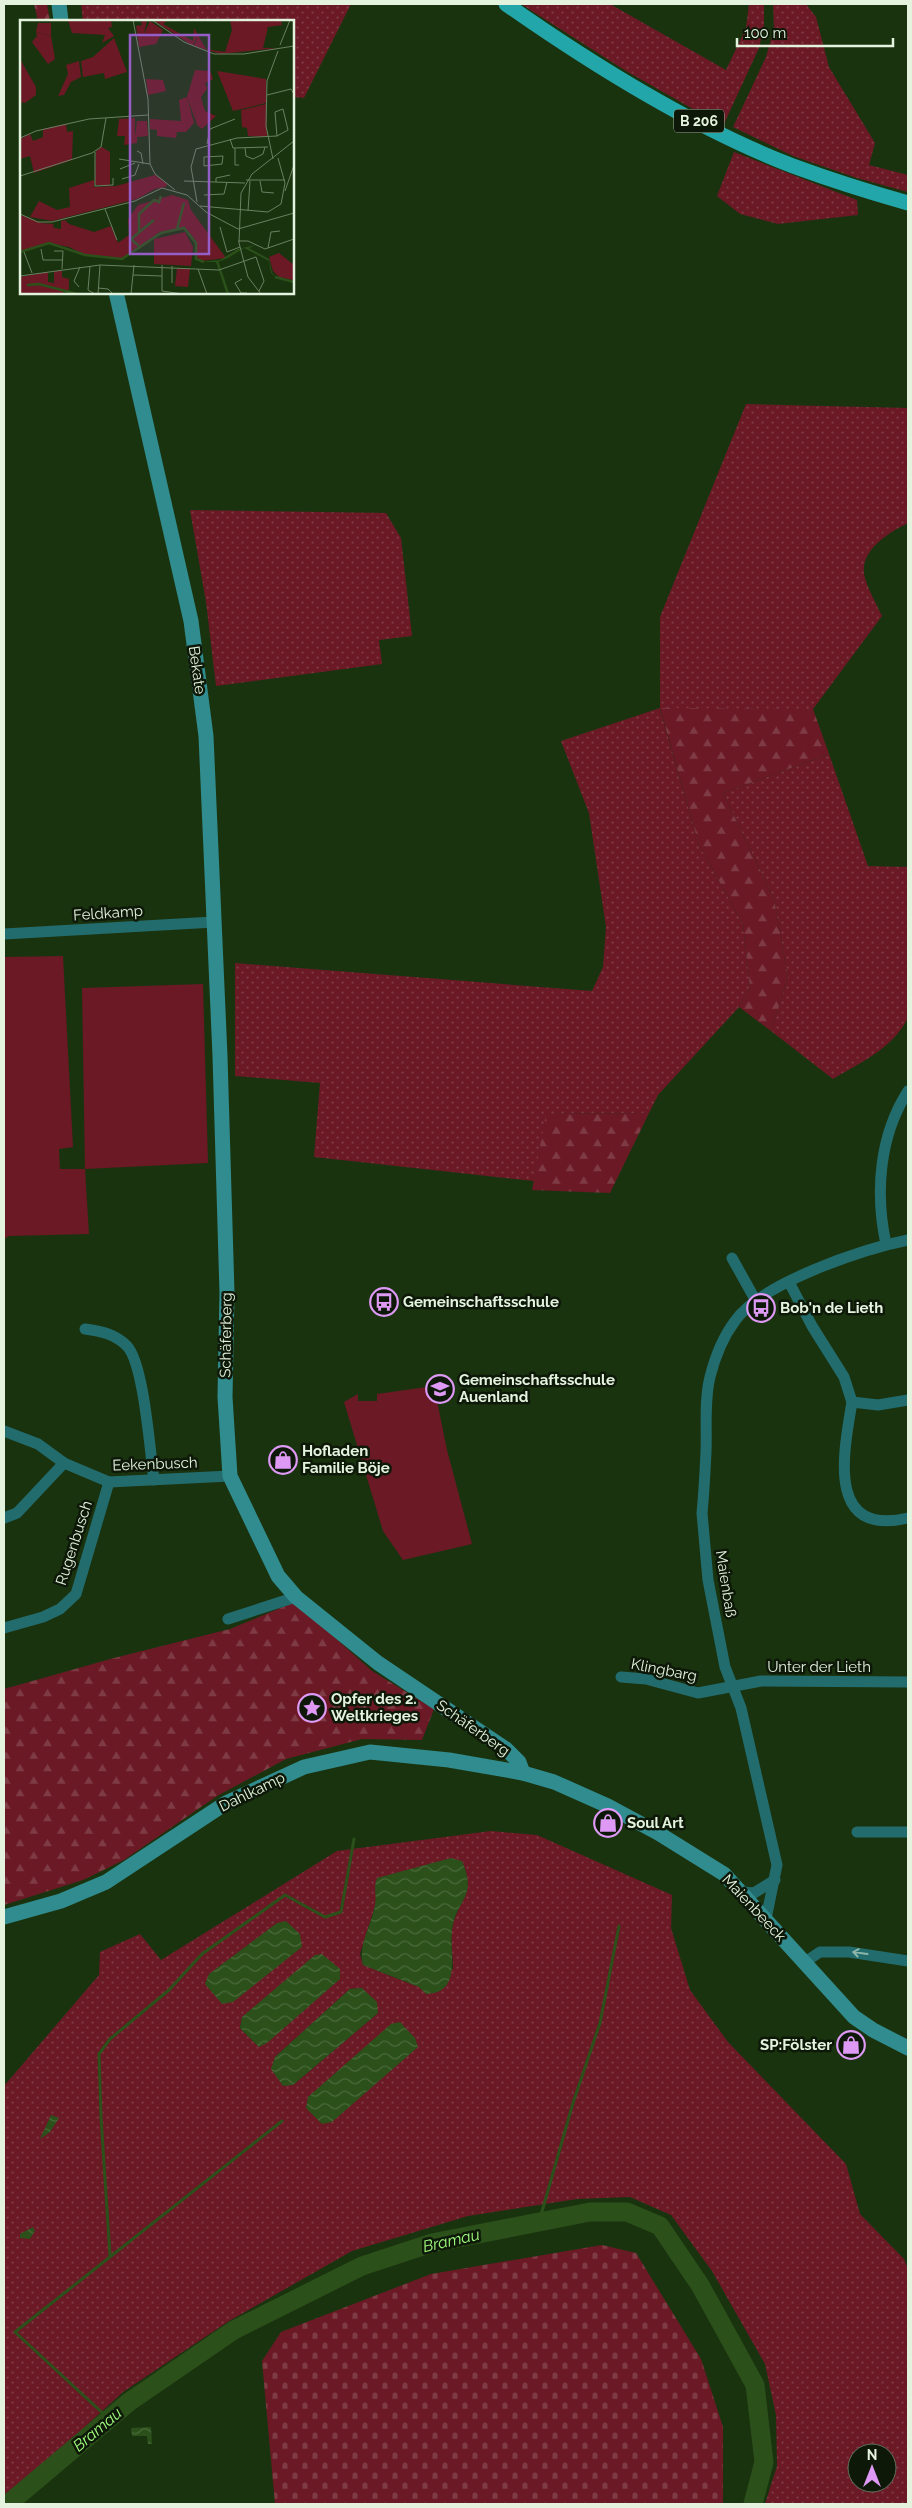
<svg xmlns="http://www.w3.org/2000/svg" width="912" height="2508" font-family="Raleway,sans-serif">
<defs>
<pattern id="grass-dots" width="8" height="8" patternUnits="userSpaceOnUse" patternTransform="scale(1.25)"><rect width="8" height="8" fill="#6a1925"/><path d="M2 2h.1M6 6h.1" fill="none" stroke="#7f3b44" stroke-width="1.8" stroke-linecap="round"/></pattern>
<pattern id="forest-firs" width="22" height="20" patternUnits="userSpaceOnUse" patternTransform="scale(1.25)"><rect width="22" height="20" fill="#6a1925"/><path d="M5 1l3.5 6h-7zM16 11l3.5 6h-7z" fill="#7f3b44"/></pattern>
<pattern id="cemetery-stones" width="16" height="16" patternUnits="userSpaceOnUse" patternTransform="scale(1.25)"><rect width="16" height="16" fill="#6a1925"/><path d="M2 7V4a2 2 0 0 1 4 0v3zM10 15v-3a2 2 0 0 1 4 0v3z" fill="#7f3b44"/></pattern>
<pattern id="water-waves" width="16" height="10" patternUnits="userSpaceOnUse" patternTransform="scale(1.25)"><rect width="16" height="10" fill="#2b501a"/><path d="M0 5q4-4 8 0t8 0" fill="none" stroke="#4a6a3b"/></pattern>
</defs>
<rect width="100%" height="100%" fill="#1a330f"/>
<g fill="url(#grass-dots)" fill-rule="evenodd">
<path d="M81,4H351L304,98L293,97L292,21H83Z"/>
<path d="M521,4H610L726,70L746,28L749,4H764V25L759,48L723,126L626,71Z"/>
<path d="M773,4H806L816,17L829,67L875,143L869,165L908,175V192L857,178L793,156L733,127L766,57L774,29Z"/>
<path d="M734,152L857,200L858,215L778,224L740,214L717,196Z"/>
<path d="M746,404L908,408V523C890,532 861,549 864,573C865,584 877,605 882,616L813,709H660L699,845L743,924L750,987L739,1007L658,1095L649,1113L547,1114L534,1181L314,1157L320,1083L235,1076V963L592,991L603,967L606,927L589,813L561,741L660,708V617Z"/>
<path d="M190,510L386,513L401,538L412,636L379,640L382,664L216,686L206,602Z"/>
<path d="M829,754L868,866L908,867V1018C892,1049 861,1062 833,1079L771,1031L788,977L774,899L723,793Z"/>
<path d="M491,1831L537,1835L672,1895L671,1928L690,1990L728,2042L846,2164L860,2214L904,2259L908,2269V2504H765L777,2466L776,2415L765,2364L712,2271L671,2215L630,2197L577,2199L468,2216L352,2251L229,2321L123,2392L4,2501V2086L99,1975L100,1952L140,1934L161,1960L337,1851ZM462,1861C477,1896 458,1898 452,1929C450,1941 453,1956 453,1969L419,1987L363,1965L360,1954L376,1903ZM362,1988L378,2013L293,2085H283L275,2057L350,1989ZM242,2017L259,2047L240,2028ZM857,2453H887V2483H857Z"/>
</g>
<g fill="url(#forest-firs)">
<path d="M34,4H47L50,21H38Z"/>
<path d="M660,708L813,709L829,754L723,793L774,899L788,977L771,1031L739,1007L750,987L743,924L699,845Z"/>
<path d="M649,1113L610,1193L532,1190L546,1114Z"/>
<path d="M295,1602L372,1671L434,1709L422,1740L362,1739L286,1759L217,1796L124,1860L83,1880L4,1905V1689L114,1658L230,1629Z"/>
</g>
<path fill="url(#cemetery-stones)" d="M602,2245L636,2253L701,2359L723,2427V2504H275L262,2361L281,2332L431,2274Z"/>
<g fill="#6a1925">
<path d="M63,956L73,1147L59,1149L60,1169H85L82,988L203,984L208,1163L85,1169L89,1234L9,1236L4,1239V957Z"/>
<path d="M434,1386L447,1450L472,1544L403,1560L383,1531L344,1402L358,1394V1401H377V1394Z"/>
</g>
<g fill="url(#water-waves)">
<path d="M451,1858L462,1861C478,1899 456,1898 452,1930C449,1953 463,1993 426,1994L419,1987L363,1965C358,1943 372,1925 375,1905C377,1895 373,1888 377,1878Z"/>
<path d="M286,1921L300,1934L302,1947L233,2002L222,2004L205,1984L209,1974L277,1923Z"/>
<path d="M322,1954L340,1969V1979L267,2043L259,2047L240,2028L242,2017L315,1955Z"/>
<path d="M362,1988L377,2002L378,2013L293,2085L283,2086L271,2069L275,2057L350,1989Z"/>
<path d="M400,2022L415,2038L418,2047L332,2122L322,2124L306,2108L308,2097L391,2024Z"/>
<path d="M51,2115L59,2118L50,2132L40,2139Z"/>
<path d="M33,2227L35,2231L30,2239L20,2238V2234Z"/>
<path d="M151,2427L152,2444H148L147,2436H132L131,2428Z"/>
</g>
<g fill="none" stroke-linecap="round" stroke-linejoin="round">
<g stroke="#2b501a" stroke-width="3">
<path d="M539,2222L573,2103L600,2023L619,1926"/>
<path d="M110,2256L101,2117L99,2054L110,2039L169,1990L202,1954L285,1895L325,1917L341,1912L354,1839"/>
<path d="M109,2419L15,2332L282,2121"/>
</g>
<path stroke="#2b501a" stroke-width="19" d="M8,2504L129,2402L234,2330L362,2266L432,2243L590,2212H627L660,2226L700,2285L755,2385L764,2462L753,2504"/>
<g stroke="#236c6e" stroke-width="11">
<path d="M4,934L214,922"/>
<path d="M886,1244C875,1193 879,1136 908,1091"/>
<path d="M732,1258L756,1301"/>
<path d="M789,1282L812,1326L844,1377L852,1402"/>
<path d="M85,1329C101,1331 115,1334 127,1346C144,1364 150,1452 154,1480"/>
<path d="M908,1400L878,1405L852,1402C844,1451 825,1537 908,1518"/>
<path d="M4,1431L38,1444L64,1463L109,1482L230,1476"/>
<path d="M4,1518L17,1513L64,1463"/>
<path d="M228,1619L296,1597"/>
<path d="M4,1628L43,1617L60,1609L76,1594L109,1482"/>
<path d="M621,1677L646,1679L698,1693L761,1681L908,1682"/>
<path d="M857,1832H908"/>
<path d="M742,1892L754,1893L775,1880"/>
<path d="M766,1919L777,1865L741,1708L725,1667L708,1580L702,1513C704,1493 705,1473 706,1452C707,1428 704,1401 710,1377C715,1357 723,1337 735,1321C761,1283 863,1249 908,1240"/>
<path d="M805,1962L820,1952H849L908,1961"/>
</g>
<g stroke="#308c8e" stroke-width="15">
<path d="M59,4L61,21"/>
<path d="M116,292L191,621L206,736L220,1056L227,1293L225,1397L230,1476L278,1576L296,1597L378,1663L506,1749L519,1762L523,1773"/>
<path d="M4,1917L61,1901L106,1882L226,1803L304,1767L370,1752L449,1760L523,1773L554,1782L608,1806L658,1833L724,1874L854,2017L873,2030L908,2048"/>
</g>
<path stroke="#22a6a9" stroke-width="15" d="M506,4C593,65 694,128 793,166C831,180 869,192 908,203"/>
</g>
<defs><path id="oneway-shaft" d="M-6 0H5M1.5-3L5.5 0L1.5 3" fill="none" stroke-width="1.6" stroke-linecap="round" stroke-linejoin="round" transform="scale(1.25)"/></defs>
<use stroke="#8db6ab" href="#oneway-shaft" transform="translate(860 1953) rotate(-172)"/>
<defs>
<symbol id="bus-ring" viewBox="-11 -11 22 22"><circle r="9.5" fill="#0d1808" stroke="#dd99f3" stroke-width="1.5"/><path d="M-5-6H5V4H4V6H2V4H-2V6H-4V4H-5ZM-3.5-4V0h7V-4ZM-3.5 1.2v1.5H-2V1.2ZM2 1.2v1.5H3.5V1.2Z" fill="#dd99f3"/></symbol>
<symbol id="school-ring" viewBox="-11 -11 22 22"><circle r="9.5" fill="#0d1808" stroke="#dd99f3" stroke-width="1.5"/><path d="M0-5L7-2L0 1L-7-2ZM-4 1L0 2.5L4 1V4Q0 6-4 4Z" fill="#dd99f3"/></symbol>
<symbol id="shop-ring" viewBox="-11 -11 22 22"><circle r="9.5" fill="#0d1808" stroke="#dd99f3" stroke-width="1.5"/><path d="M-5-2.5h2.3a2.7 3.5 0 0 1 5.4 0H5L5.5 6h-11ZM-1.5-2.5h3a1.5 2.3 0 0 0-3 0Z" fill="#dd99f3"/></symbol>
<symbol id="sight-ring" viewBox="-11 -11 22 22"><circle r="9.5" fill="#0d1808" stroke="#dd99f3" stroke-width="1.5"/><path d="M0-6L1.8-2.2L6-1.7L2.9 1.2L3.7 5.4L0 3.3L-3.7 5.4L-2.9 1.2L-6-1.7L-1.8-2.2Z" fill="#dd99f3"/></symbol>
</defs>
<g fill-rule="evenodd">
<use href="#bus-ring" x="368" y="1286" width="32" height="32"/>
<use href="#bus-ring" x="745" y="1292" width="32" height="32"/>
<use href="#school-ring" x="424" y="1373" width="32" height="32"/>
<use href="#shop-ring" x="267" y="1444" width="32" height="32"/>
<use href="#sight-ring" x="296" y="1692" width="32" height="32"/>
<use href="#shop-ring" x="592" y="1807" width="32" height="32"/>
<use href="#shop-ring" x="835" y="2029" width="32" height="32"/>
</g>
<g text-anchor="middle" stroke-width="5" stroke-linejoin="round" paint-order="stroke">
<rect fill="#0d1808" stroke="#a3b19d" stroke-width="1" x="674" y="109.5" width="50" height="23" rx="4"/>
<g font-size="14" font-weight="bold" fill="#e3f3dd">
<text x="699" y="126">B 206</text>
</g>
<g font-size="15" fill="#e3f3dd" stroke="#0d1808">
<text transform="translate(197 670) rotate(82)" y="5">Bekate</text>
<text transform="translate(108 913) rotate(-4)" y="5">Feldkamp</text>
<text transform="translate(226 1335) rotate(-89)" y="5">Schäferberg</text>
<text transform="translate(155 1464) rotate(-2)" y="5">Eekenbusch</text>
<text transform="translate(74 1543) rotate(-72)" y="5">Rugenbusch</text>
<text transform="translate(726 1584) rotate(81)" y="5">Maienbaß</text>
<text x="819" y="1672">Unter der Lieth</text>
<text transform="translate(664 1670) rotate(11)" y="5">Klingbarg</text>
<text transform="translate(473 1728) rotate(35)" y="5">Schäferberg</text>
<text transform="translate(252 1792) rotate(-26)" y="5">Dahlkamp</text>
<text transform="translate(754 1908) rotate(47)" y="5">Maienbeeck</text>
</g>
<g font-size="15" font-weight="bold" fill="#e3f3dd" stroke="#0d1808" text-anchor="start">
<text x="403" y="1307">Gemeinschaftsschule</text>
<text x="780" y="1313">Bob'n de Lieth</text>
<text x="459" y="1385">Gemeinschaftsschule<tspan x="459" dy="17">Auenland</tspan></text>
<text x="302" y="1456">Hofladen<tspan x="302" dy="17">Familie Böje</tspan></text>
<text x="331" y="1704">Opfer des 2.<tspan x="331" dy="17">Weltkrieges</tspan></text>
<text x="627" y="1828">Soul Art</text>
<text x="832" y="2050" text-anchor="end">SP:Fölster</text>
</g>
<g font-size="16" font-style="italic" fill="#a2fe7e" stroke="#0d1808">
<text transform="translate(451 2240) rotate(-13)" y="6">Bramau</text>
<text transform="translate(97 2429) rotate(-40)" y="6">Bramau</text>
</g>
</g>
<g transform="translate(20 20)">
<rect width="274" height="274" fill="#1a330f"/>
<path d="M48,0H91L92,7L88,8L94,16L82,23L85,15L52,13ZM121,0H127L124,14L130,1L143,10L136,24L119,27L116,6L122,5ZM133,0H148L143,4L173,21L174,8L186,29L205,32L212,10L210,0H261L262,5L248,7L243,28H258L201,34L174,26L176,20L177,15L173,26ZM18,3H31V16L16,12ZM94,18L107,52L85,59L84,53L63,57L61,41L73,37ZM0,39L16,67V75L5,83L0,82ZM59,41L61,57L51,62L44,75L38,76L48,54L46,45ZM175,50L190,51L193,59L185,63L187,69L181,77H167L174,103L166,112H157L156,118L137,116V110L130,109V99L161,101L159,80L167,77ZM197,51L246,59V83L213,91ZM126,59L143,60L146,71L128,75ZM182,81L185,91L196,96L182,109L177,105L173,84ZM46,104L47,112L53,111L52,140L14,153L10,136L0,139V119L10,114L13,121L23,117V109ZM152,175L168,180L171,190L206,238L181,241L177,238L176,221L165,207L140,212L102,239L65,235L49,227L29,223L0,232V195L22,203L33,204L34,208L41,209V201L45,200L49,204L74,212L91,206L98,223L109,215L108,199L118,185ZM34,251H42V257L49,259V270H43V274H0V257L28,252V262L34,263Z" fill="#6a1925"/>
<path d="M16,12L31,16L35,39L28,44L12,22L17,16ZM167,77H181L182,81L173,84L177,105ZM135,155L147,164L146,167L135,169L117,179L32,201L10,197L19,181L37,190L50,187L49,168L74,160V167L96,166Z" fill="#6a1925"/>
<path d="M165,212L173,227L171,246L134,244V219ZM157,248L170,249L168,267L155,266Z" fill="#6a1925"/>
<path d="M115,98V117L117,101H127L128,116L117,117V123L104,125L105,116H97L99,99ZM82,127L90,132V165H75L76,131ZM259,233L274,245L273,260L259,257L253,251L249,237Z" fill="#6a1925"/>
<path d="M246,84L247,117L228,116L227,108L222,107L221,90Z" fill="#6a1925"/>
<path d="M236,225L229,228L249,239L252,253L259,260L251,253L249,241L224,228L208,238L198,242H180L200,240L218,229Z" fill="#2b501a"/>
<path fill="none" stroke="#2b501a" stroke-width="2.5" d="M157,209L164,183M119,212V194L134,180L139,182L141,176M119,226L111,219L134,200M0,232L29,223L65,235L102,239L141,213L164,208L176,223V239L184,242M197,241L208,274M255,257L274,262M7,265L19,264L57,274"/>
<path fill="none" stroke="#6a8061" stroke-width="1" d="M113,0L128,79L130,144L135,154L155,170M132,0L164,22L194,34H224L274,26M260,25L270,0M247,75L271,69L274,74M0,118L16,111L69,99L128,95M210,119L213,128L248,127M187,124L190,109L215,99M215,128V145H219M225,128L226,136L233,139L243,134L245,127M117,131L121,133L123,144M75,132V166L93,165V158M203,136L202,144L184,146V137ZM99,139L130,144M253,139L246,106L247,61L258,31M100,149L115,143M0,156L72,133L81,127L86,98M102,159L115,155L119,144M226,160H265M164,161L225,163M240,161L242,172L254,173M196,162V158L210,155M265,171L274,145M184,175L204,174L207,162M177,182L171,147L176,129L217,118L257,116L255,92L263,89L268,110L257,116M180,186L248,192L261,184L265,163L258,138M85,189L97,220M228,191L230,161M0,194L18,202H32L115,181L142,168L167,175L186,192L218,209M200,207L207,232L220,227M218,209L274,193M218,221H228L245,229L274,219M248,228L251,212L260,211M21,229L23,240H43M34,231H43L42,249M4,232L12,253M142,245V271L163,274M70,246L68,270L75,274M178,249L187,274M113,255L142,256M0,256L80,245L199,250L236,237L244,261L239,271M222,259L215,263L221,273H227M152,263V246M59,267L54,261L60,247M78,268L88,269L93,274M78,274L80,245M111,274L114,245M241,274L228,257L219,223L221,173L232,154L274,121"/>
<path fill="#955ec6" fill-opacity="0.15" stroke="#955ec6" stroke-width="2.5" d="M110,15H189V234H110Z"/>
<rect width="274" height="274" fill="none" stroke="#e3f3dd" stroke-width="2.5"/>
</g>
<rect width="912" height="2508" fill="none" stroke="#e3f3dd" stroke-width="10"/>
<g transform="translate(872 2468)"><circle r="24" fill="#0d1808" stroke="#63705d"/>
<path d="M0-4L9 19L0 12L-9 19Z" fill="#dd99f3"/>
<text y="-8" font-size="14" font-weight="bold" text-anchor="middle" fill="#e3f3dd">N</text>
</g>
<path d="M737 38v8h156v-8" fill="none" stroke="#e3f3dd" stroke-width="2.5"/>
<text x="744" y="38" font-size="15" fill="#e3f3dd" stroke="#0d1808" stroke-width="4" paint-order="stroke">100 m</text>
</svg>
